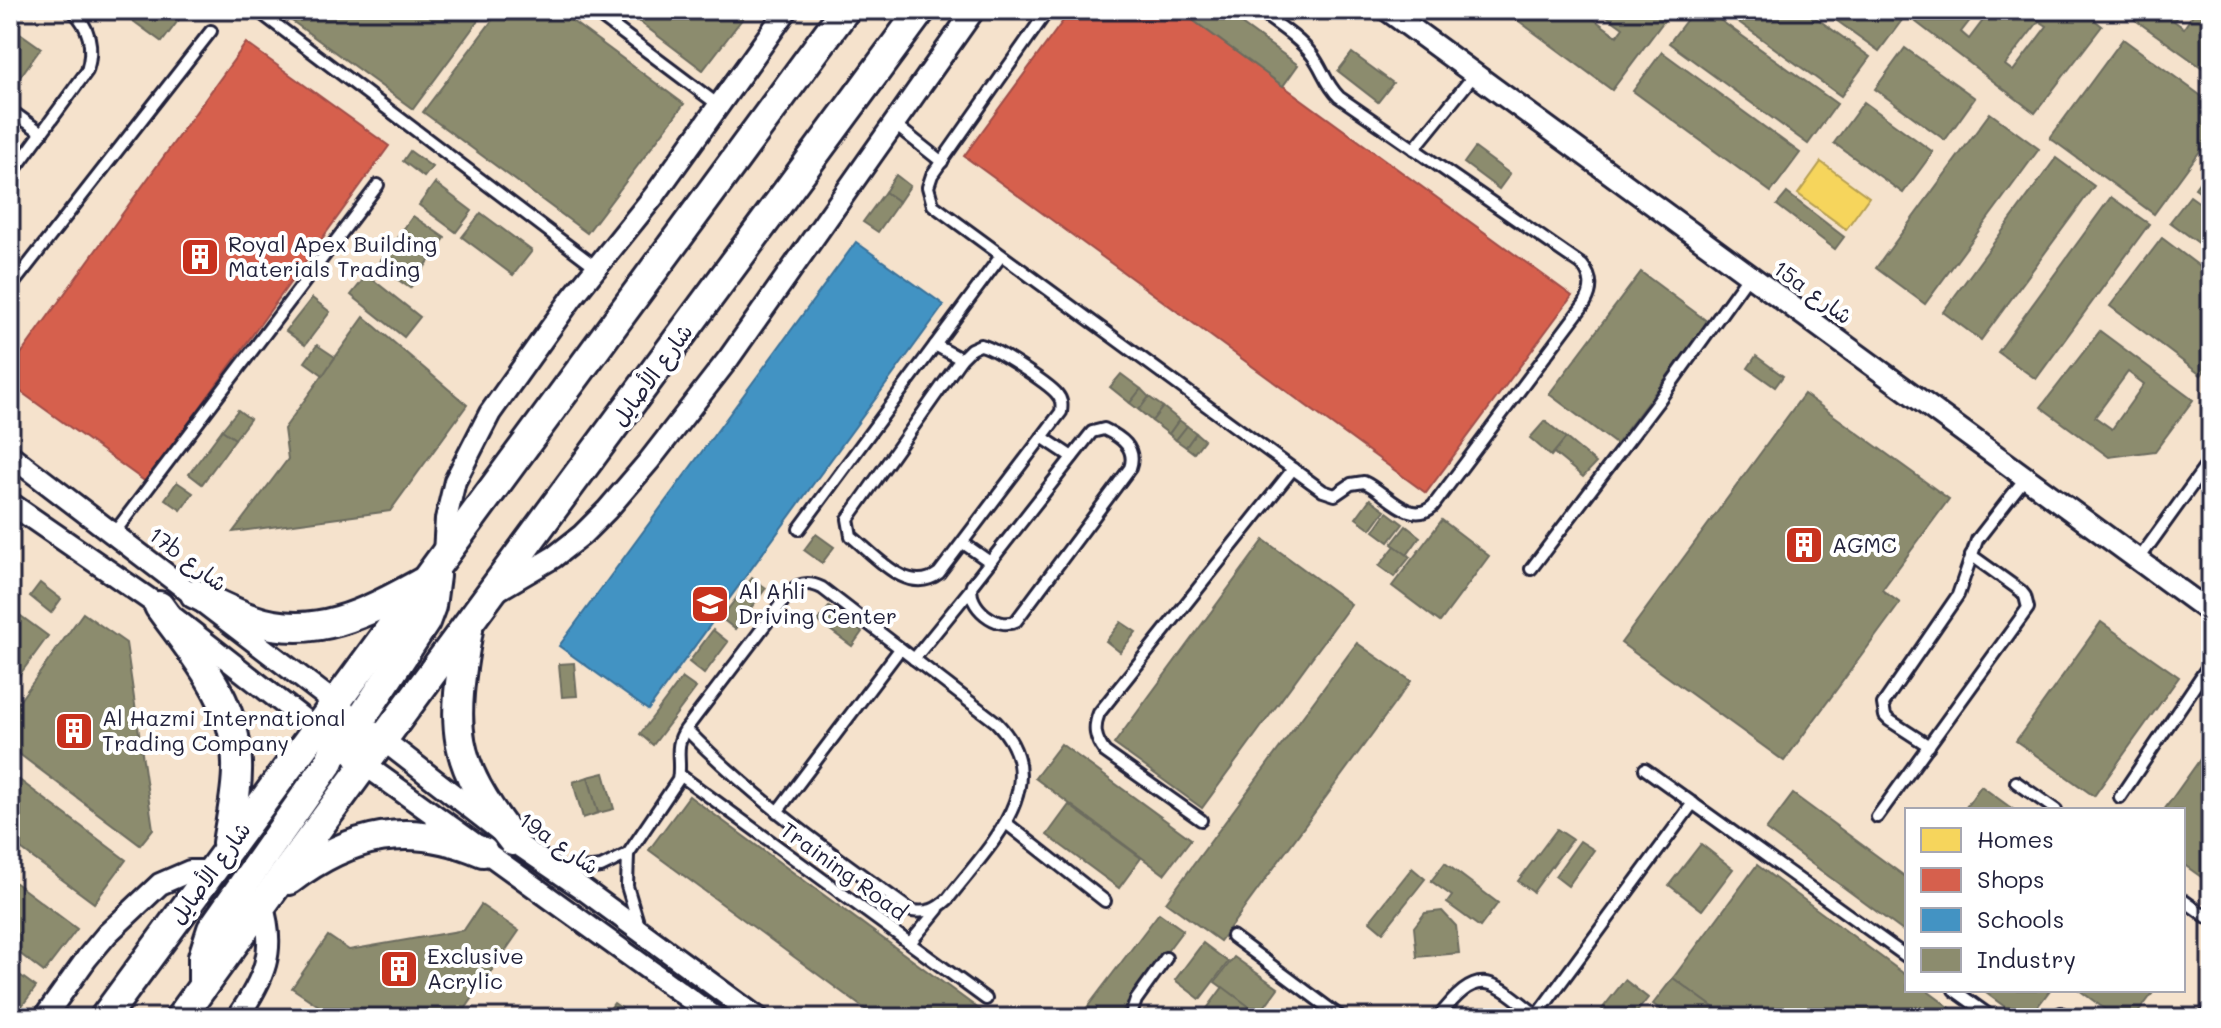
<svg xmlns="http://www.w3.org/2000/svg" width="2221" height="1028" font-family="Mali,'Playpen Sans Arabic',sans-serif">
<rect width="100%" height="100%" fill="#f9eee1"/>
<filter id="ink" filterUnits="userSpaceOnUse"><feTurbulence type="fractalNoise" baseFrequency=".0125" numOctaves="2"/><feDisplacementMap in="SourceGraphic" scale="16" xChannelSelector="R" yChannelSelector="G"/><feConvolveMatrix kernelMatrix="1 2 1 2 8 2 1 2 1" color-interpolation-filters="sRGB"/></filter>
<g filter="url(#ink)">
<path fill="#f5e2cc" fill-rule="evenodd" d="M10,10H2211V1018H10ZM1907,810H2183V990H1907Z"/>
<path fill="#f6d55c" stroke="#b69f52" stroke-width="2" d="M1821,162L1869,197L1846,229L1798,194Z"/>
<g fill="#d6604d" stroke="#a04d48" stroke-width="2">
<path d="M1071,10H1179L1572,296L1426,493L964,156Z"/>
<path d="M246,43L389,146L146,482L10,384V369Z"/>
</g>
<path fill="#4393c3" stroke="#39719a" stroke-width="2" d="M856,242L944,305L648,710L559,646Z"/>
<g fill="#8c8c6e" stroke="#6c6c5f" stroke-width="2" fill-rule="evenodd">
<path d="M129,10H186L162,42L125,15Z"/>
<path d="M277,10H486L413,109Z"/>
<path d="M500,10H557L684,104L587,233L423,112Z"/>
<path d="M624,10H749L703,70Z"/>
<path d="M1179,10H1222L1298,65L1283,86Z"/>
<path d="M1504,10H1581L1617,36L1623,28L1598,10H1672L1612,90Z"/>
<path d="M1694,10H1706L1837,104L1808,144L1669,43Z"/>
<path d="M1722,10H1805L1870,57L1841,96Z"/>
<path d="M1822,10H1905L1908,12L1879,51Z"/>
<path d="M1925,10H1978L1961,32L1969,39L1991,10H2082L2102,26L2035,113L1916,22ZM2039,21L2047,26L2013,71L2005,65Z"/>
<path d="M2130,10H2181L2174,21L2184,28L2196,10H2211V74L2127,14Z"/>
<path d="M10,26L41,48L14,85L10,82Z"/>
<path d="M2123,39L2211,103V136L2154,214L2050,138Z"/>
<path d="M1905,48L1975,98L1945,140L1875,89Z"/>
<path d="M1662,52L1800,153L1771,192L1633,91Z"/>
<path d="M1352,53L1393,83L1378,102L1338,71Z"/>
<path d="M1864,102L1933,152L1903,193L1834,143Z"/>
<path d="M1990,113L2039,149L1925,304L1876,268Z"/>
<path d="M1475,148L1510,174L1499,189L1464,163Z"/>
<path d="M410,151L432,167L424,177L403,161Z"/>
<path d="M2056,158L2094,186L1981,340L1943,312Z"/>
<path d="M2211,166V199L2195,188Z"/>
<path d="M896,175L910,186L899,202L885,192Z"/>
<path d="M435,183L472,211L456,232L419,205Z"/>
<path d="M885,192L899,202L878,232L863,222Z"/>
<path d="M1787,193L1844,237L1835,249L1777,205Z"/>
<path d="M2190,196L2211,211V252L2170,222Z"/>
<path d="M2111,197L2149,224L2036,379L1998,352Z"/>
<path d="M481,213L532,251L513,275L462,237Z"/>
<path d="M413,216L445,238L410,288L377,265Z"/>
<path d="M2162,238L2211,275V362L2201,375L2110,306Z"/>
<path d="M1641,272L1708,322L1616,444L1549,394Z"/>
<path d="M367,275L420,317L404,337L351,295Z"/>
<path d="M312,298L330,312L305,345L286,331Z"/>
<path d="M364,317L467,405L390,511L233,532L288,459L284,429Z"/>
<path d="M2100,331L2193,400L2155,451L2109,457L2041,407ZM2128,372L2144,384L2112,429L2095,417Z"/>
<path d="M317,345L335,357L323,375L305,362Z"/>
<path d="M1756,356L1783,376L1775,387L1748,368Z"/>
<path d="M1121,374L1141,389L1130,403L1110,387Z"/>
<path d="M1141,389L1149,397L1139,410L1130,403Z"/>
<path d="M1804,394L1949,499L1882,590L1900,603L1784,761L1621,643Z"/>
<path d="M1149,397L1163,407L1152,421L1139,410Z"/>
<path d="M1163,407L1179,420L1169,434L1152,421Z"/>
<path d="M238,410L250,419L235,439L222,430Z"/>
<path d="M1179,420L1187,426L1176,440L1169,434Z"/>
<path d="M1545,421L1566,438L1551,456L1530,438Z"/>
<path d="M1187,426L1196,433L1186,447L1176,440Z"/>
<path d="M222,430L235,439L202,484L189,474Z"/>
<path d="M1196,433L1204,440L1194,453L1186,447Z"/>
<path d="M1566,438L1596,463L1583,477L1554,453Z"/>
<path d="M177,482L193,493L181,510L165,499Z"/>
<path d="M1370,499L1385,510L1371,529L1356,518Z"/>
<path d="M1387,512L1403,524L1389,542L1374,531Z"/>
<path d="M1442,520L1489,556L1440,622L1392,586Z"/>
<path d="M1406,526L1420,537L1407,555L1392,544Z"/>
<path d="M816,534L834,547L822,563L804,550Z"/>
<path d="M1264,540L1351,604L1202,808L1114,744Z"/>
<path d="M1395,546L1410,557L1394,577L1379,566Z"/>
<path d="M752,578L766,588L735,629L721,618Z"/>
<path d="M40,583L61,599L51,613L30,596Z"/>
<path d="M829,607L862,632L852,646L818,621Z"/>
<path d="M10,608L48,636L10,688Z"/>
<path d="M83,613L126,643L153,829L140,845L10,747V714Z"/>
<path d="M1121,622L1136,632L1120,652L1106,641Z"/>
<path d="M2101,622L2179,677L2094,796L2016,741Z"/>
<path d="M713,630L728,642L704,674L689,662Z"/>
<path d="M1357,643L1411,681L1220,941L1166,902Z"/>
<path d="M574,663L577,696L562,697L559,664Z"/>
<path d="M682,678L696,688L653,745L640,734Z"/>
<path d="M1061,744L1191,839L1164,874L1035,778Z"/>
<path d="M2211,744V884L2183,864V810H2164Z"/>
<path d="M10,773L126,860L94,903L10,841Z"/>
<path d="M604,773L614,809L598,813L588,777Z"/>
<path d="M588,777L598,813L583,818L573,782Z"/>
<path d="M1981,786L2014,810H1964Z"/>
<path d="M1793,794L1907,878V934L1766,830Z"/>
<path d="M689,796L991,1018H877L649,850Z"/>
<path d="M1069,805L1141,858L1119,888L1047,835Z"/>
<path d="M1557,829L1572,839L1533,892L1518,881Z"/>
<path d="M1580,841L1594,850L1568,886L1555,876Z"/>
<path d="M1701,844L1733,869L1702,910L1669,885Z"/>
<path d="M1445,863L1498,903L1480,927L1447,903L1452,896L1431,881Z"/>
<path d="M1757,865L1907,976V990H1926L1964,1018H1728L1673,978Z"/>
<path d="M1412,868L1425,879L1383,932L1370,921Z"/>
<path d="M10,879L77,929L44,972L10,946Z"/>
<path d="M481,905L519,931L459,1018H337L292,988L328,936L349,950L464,930Z"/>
<path d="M1442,911L1456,926L1459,953L1417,957L1414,927L1425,913Z"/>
<path d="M1159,913L1183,930L1117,1018H1079Z"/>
<path d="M1203,943L1228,962L1200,999L1175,980Z"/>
<path d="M1234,957L1278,988L1259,1014L1215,982Z"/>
<path d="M10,968L36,987L13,1018H10Z"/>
<path d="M1673,978L1728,1018H1672L1653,1004Z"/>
<path d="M1625,980L1648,998L1632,1018H1613L1602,1009Z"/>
<path d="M1223,987L1259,1014L1256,1018H1200Z"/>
<path d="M1982,990H2050L2029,1018H2020Z"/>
<path d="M2079,990H2155L2134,1018H2117Z"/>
<path d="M614,1003L636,1018H603Z"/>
</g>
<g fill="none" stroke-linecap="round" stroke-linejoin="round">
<defs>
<g id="lane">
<path d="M257,10L596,267"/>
<path d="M592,10L717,104"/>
<path d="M1048,10L932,175L928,187L933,205L1323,491L1335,495L1351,484L1364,482C1385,491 1410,527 1433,506L1585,303C1593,289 1592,277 1582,265L1339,97C1325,83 1323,69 1312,55C1297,36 1276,24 1258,10"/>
<path d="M10,110L42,133"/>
<path d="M893,123L942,162"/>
<path d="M1414,149L1475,74"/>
<path d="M10,176L87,71C94,48 90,27 72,10"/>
<path d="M10,288L211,31"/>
<path d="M935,345L961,359"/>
<path d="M980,345C992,346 1049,384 1057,394C1062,400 1062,405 1061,412L939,573C908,597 875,555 851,536L848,519L961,359L971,349Z"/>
<path d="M1104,429C1121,437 1137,448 1130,468L1016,621C998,631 966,606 972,585L1088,437L1092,432Z"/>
<path d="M1042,437L1072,457"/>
<path d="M799,529L1001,256"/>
<path d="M114,533L378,185"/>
<path d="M963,543L990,562"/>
<path d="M2139,559L2211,459"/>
<path d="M1531,569L1657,403L1749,275"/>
<path d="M914,659L970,590"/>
<path d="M1929,746L1889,720L1885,716L1883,704L1958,595L1977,540L2026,477"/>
<path d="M1645,769L1907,957"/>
<path d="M680,775L986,999"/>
<path d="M2016,782L2056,810"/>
<path d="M2120,797L2211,662"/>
<path d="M777,812L900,649"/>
<path d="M1877,817L2028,608L2025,596L2021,591L1971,555"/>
<path d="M1201,820L1105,752C1095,739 1093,728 1099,713L1293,469"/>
<path d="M1006,823L1105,901"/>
<path d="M628,854L627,886L639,926"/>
<path d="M563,871L601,867L628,854L678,780C682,761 673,747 686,729L790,592C800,582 810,582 822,588L996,722C1057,784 987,848 948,899C936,910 928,913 912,911C833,855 754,799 686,729"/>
<path d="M2183,900L2211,920"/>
<path d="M1232,936L1342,1018"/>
<path d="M910,943L938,909"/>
<path d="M1954,990L1993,1018"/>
<path d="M1537,1015L1693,803"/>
<path d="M1130,1018L1136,1000L1166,958"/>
<path d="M1438,1018C1480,963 1492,980 1539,1017"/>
<path d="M2058,1018L2061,1013"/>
</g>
<g id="street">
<path d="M1387,10L2211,613"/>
<path d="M10,455L344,710"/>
<path d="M10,503L159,606L325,736"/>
<path d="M444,554L446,519L455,481L490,413L572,298L654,196L787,10"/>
<path d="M496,591L554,557L582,535L607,510L649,461L729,358L974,10"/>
<path d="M373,732L513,841L583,889L758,1018"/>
<path d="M354,757L716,1018"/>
<path d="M44,1018L87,958L107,934L160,884L190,871H212"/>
<path d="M237,1018C264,979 277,951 262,904"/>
<path d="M2210,1018L2211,1016"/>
</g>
<g id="secondary">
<path d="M195,594C213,602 232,612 251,619C314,642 368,612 421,583"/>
<path d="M159,606C194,655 236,700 237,763C238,790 231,817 227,843"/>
<path d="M468,630C451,730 450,759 513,841"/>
<path d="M359,756L356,738L359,722L425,622L431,606L435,576"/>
<path d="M289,880C351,833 410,821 483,852"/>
<path d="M203,986V957L212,929L330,761L342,729L335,704"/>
<path d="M104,1018L845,10"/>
<path d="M180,1018C424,680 674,346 921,10"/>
</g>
</defs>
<use href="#lane" stroke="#22223b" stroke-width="16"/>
<use href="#street" stroke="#22223b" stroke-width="26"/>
<use href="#secondary" stroke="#22223b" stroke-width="34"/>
<use href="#lane" stroke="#fff" stroke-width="10"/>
<use href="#street" stroke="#fff" stroke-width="20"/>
<use href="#secondary" stroke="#fff" stroke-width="28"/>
</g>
</g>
<defs>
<symbol id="building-square" viewBox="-11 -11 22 22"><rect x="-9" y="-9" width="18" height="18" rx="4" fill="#c8321e" stroke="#fff"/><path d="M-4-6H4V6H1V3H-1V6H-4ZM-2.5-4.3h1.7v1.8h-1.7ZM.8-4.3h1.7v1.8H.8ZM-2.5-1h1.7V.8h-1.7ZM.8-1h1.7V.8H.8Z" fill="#fff"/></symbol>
<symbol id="school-square" viewBox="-11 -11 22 22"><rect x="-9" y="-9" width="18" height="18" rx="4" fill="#c8321e" stroke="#fff"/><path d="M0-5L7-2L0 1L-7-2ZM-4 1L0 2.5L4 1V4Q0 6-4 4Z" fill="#fff"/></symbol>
</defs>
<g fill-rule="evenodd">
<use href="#building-square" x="178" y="235" width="44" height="44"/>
<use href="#building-square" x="1782" y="523" width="44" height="44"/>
<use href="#school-square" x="688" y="582" width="44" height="44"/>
<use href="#building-square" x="52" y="709" width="44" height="44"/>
<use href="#building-square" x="377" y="947" width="44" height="44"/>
</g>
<g text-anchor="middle" stroke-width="8" stroke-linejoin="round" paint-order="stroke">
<g font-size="22" fill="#22223b" stroke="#fff" text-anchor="start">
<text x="228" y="252">Royal Apex Building<tspan x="228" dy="25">Materials Trading</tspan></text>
<text x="1832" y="553">AGMC</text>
<text x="738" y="599">Al Ahli<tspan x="738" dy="25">Driving Center</tspan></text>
<text x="102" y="726">Al Hazmi International<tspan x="102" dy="25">Trading Company</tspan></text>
<text x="427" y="964">Exclusive<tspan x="427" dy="25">Acrylic</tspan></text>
</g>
<g font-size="22" fill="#22223b" stroke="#fff">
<text transform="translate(1813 292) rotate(36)" y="8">15a شارع</text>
<text transform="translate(652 375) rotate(-54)" y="8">شارع الأصايل</text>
<text transform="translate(188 559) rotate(37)" y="8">17b شارع</text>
<text transform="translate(559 843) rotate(35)" y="8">19a شارع</text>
<text transform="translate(844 871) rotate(36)" y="8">Training Road</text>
<text transform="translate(210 873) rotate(-54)" y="8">شارع الأصايل</text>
</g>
</g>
<rect width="2221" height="1028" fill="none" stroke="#fff" stroke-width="40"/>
<rect x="20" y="20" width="2181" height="988" fill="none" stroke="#22223b" stroke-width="3" filter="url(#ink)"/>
<rect x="1905" y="808" width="280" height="184" fill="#ffffff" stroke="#a7a7b1" stroke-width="2"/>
<rect x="1921" y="828" width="40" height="24" fill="#f6d55c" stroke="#a7a7b1" stroke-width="2"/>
<text x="1977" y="848" font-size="24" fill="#22223b">Homes</text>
<rect x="1921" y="868" width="40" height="24" fill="#d6604d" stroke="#a7a7b1" stroke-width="2"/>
<text x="1977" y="888" font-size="24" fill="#22223b">Shops</text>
<rect x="1921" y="908" width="40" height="24" fill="#4393c3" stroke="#a7a7b1" stroke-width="2"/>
<text x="1977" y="928" font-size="24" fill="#22223b">Schools</text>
<rect x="1921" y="948" width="40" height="24" fill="#8c8c6e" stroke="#a7a7b1" stroke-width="2"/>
<text x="1977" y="968" font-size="24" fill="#22223b">Industry</text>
</svg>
